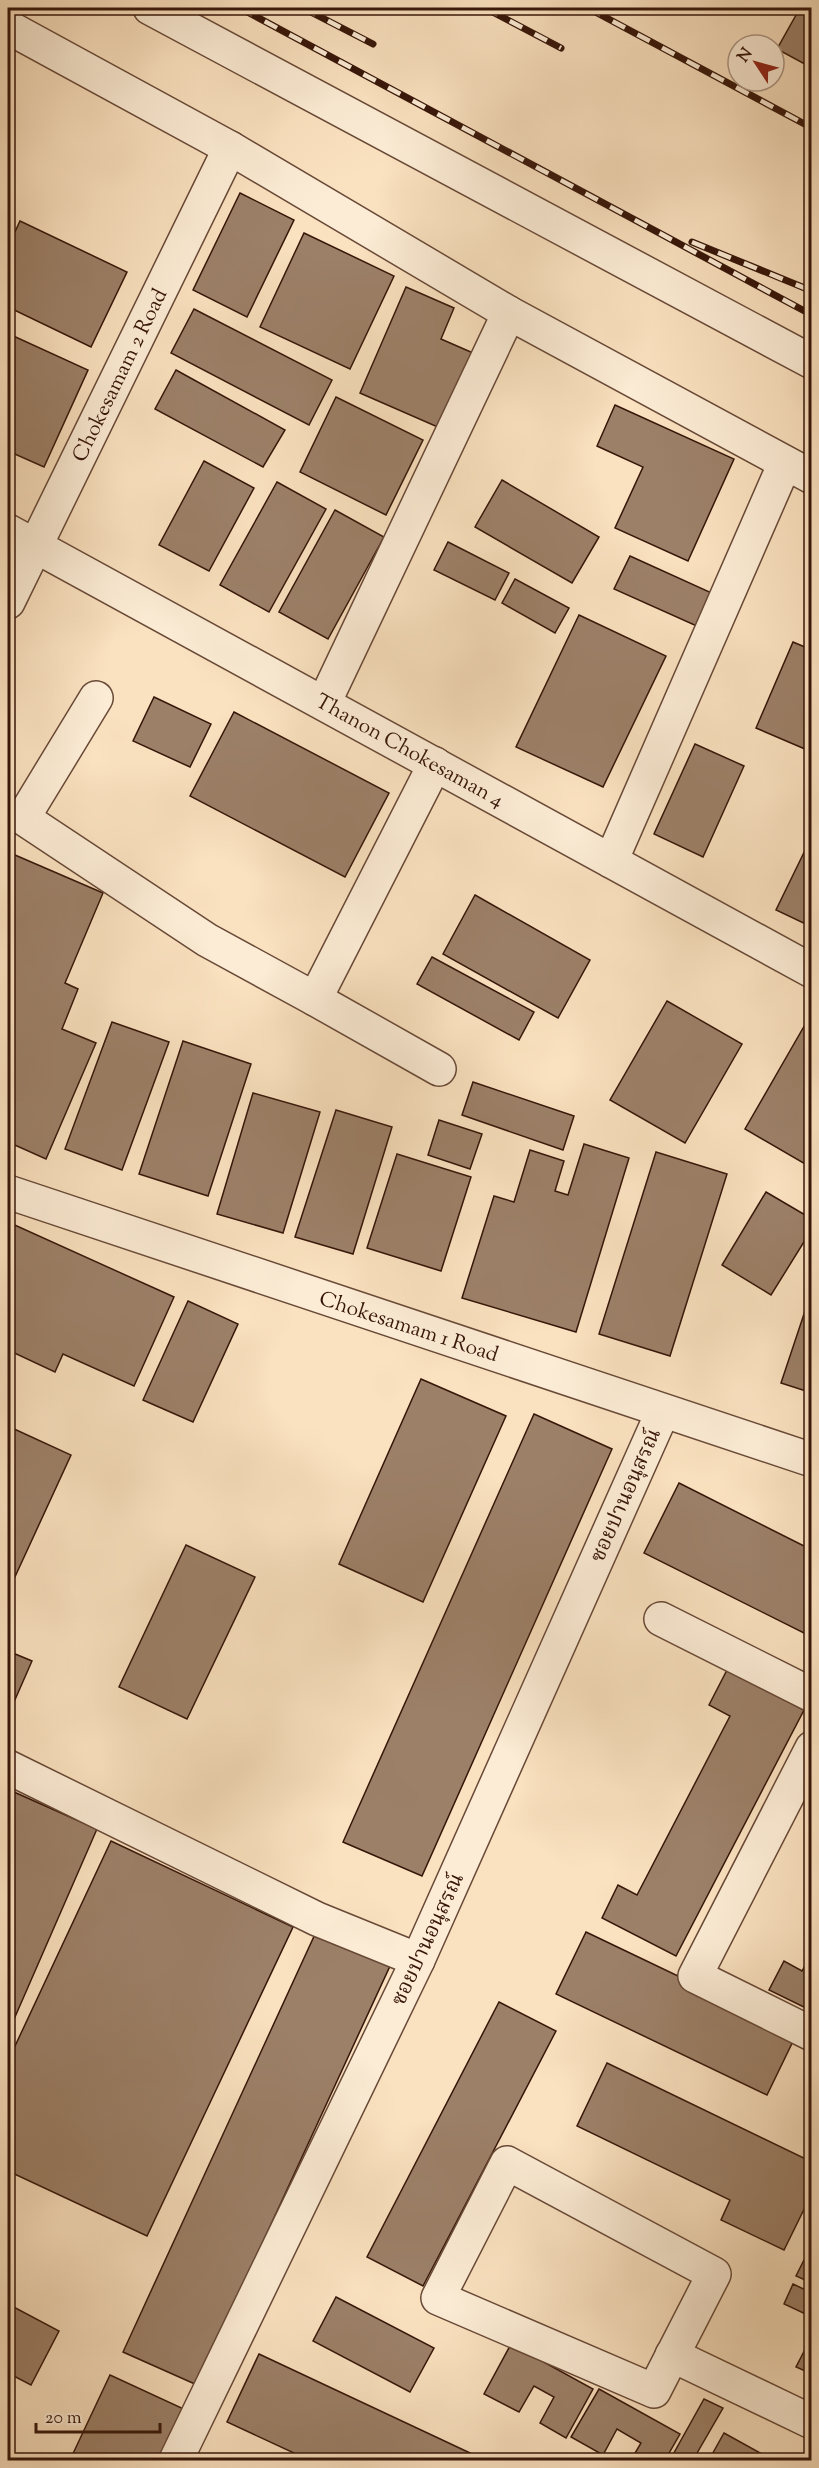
<svg xmlns="http://www.w3.org/2000/svg" width="819" height="2468" font-family="'Sorts Mill Goudy','Noto Serif Thai',serif">
<rect width="100%" height="100%" fill="#fae1bf"/>
<filter id="stains"><feTurbulence type="fractalNoise" baseFrequency=".00333" numOctaves="4"/><feColorMatrix values="0 0 0 0 .2 0 0 0 0 .09 0 0 0 0 .02 0 0 0 .5 -.17"/></filter>
<radialGradient id="worn" r=".72"><stop offset=".6" stop-color="#630" stop-opacity="0"/><stop offset="1" stop-color="#630" stop-opacity=".3"/></radialGradient>
<g fill="#9c8068" stroke="#37160a" stroke-width="1.5">
<path d="M800,8H812V68L777,49Z"/>
<path d="M240,193L294,220L247,317L193,290Z"/>
<path d="M20,221L127,272L91,347L8,307V247Z"/>
<path d="M304,233L394,276L350,369L260,327Z"/>
<path d="M406,287L454,308L441,339L473,353L440,428L360,393Z"/>
<path d="M194,309L332,380L309,425L171,353Z"/>
<path d="M9,334L88,370L44,467L8,451Z"/>
<path d="M176,370L285,430L263,467L155,409Z"/>
<path d="M336,397L423,440L386,515L300,472Z"/>
<path d="M615,405L734,459L688,561L615,528L643,467L597,446Z"/>
<path d="M204,461L254,488L209,571L159,545Z"/>
<path d="M502,480L599,537L572,583L475,527Z"/>
<path d="M277,482L326,509L269,612L220,585Z"/>
<path d="M335,510L384,537L328,639L279,612Z"/>
<path d="M448,542L509,573L495,600L434,570Z"/>
<path d="M630,556L714,594L699,627L614,589Z"/>
<path d="M515,579L569,608L555,633L502,603Z"/>
<path d="M579,615L666,656L603,787L516,747Z"/>
<path d="M793,642L812,650V752L756,728Z"/>
<path d="M154,697L211,724L190,767L133,741Z"/>
<path d="M234,712L389,793L345,877L190,796Z"/>
<path d="M695,744L744,766L703,857L654,834Z"/>
<path d="M812,836V927L776,910Z"/>
<path d="M8,852L103,893L65,983L78,989L62,1029L96,1043L46,1159L8,1142Z"/>
<path d="M475,895L590,960L558,1018L443,954Z"/>
<path d="M432,957L534,1012L519,1040L417,984Z"/>
<path d="M667,1001L742,1044L685,1143L610,1100Z"/>
<path d="M112,1022L169,1042L122,1170L65,1149Z"/>
<path d="M806,1023L812,1026V1168L745,1129Z"/>
<path d="M183,1041L251,1064L208,1196L139,1174Z"/>
<path d="M473,1082L574,1116L563,1150L462,1115Z"/>
<path d="M253,1093L320,1112L283,1233L217,1214Z"/>
<path d="M336,1110L392,1127L353,1254L295,1237Z"/>
<path d="M439,1120L482,1134L470,1169L428,1155Z"/>
<path d="M584,1144L629,1158L576,1332L462,1298L494,1196L514,1202L530,1150L564,1161L555,1191L568,1195Z"/>
<path d="M656,1152L727,1174L670,1356L599,1334Z"/>
<path d="M397,1154L471,1177L441,1271L367,1248Z"/>
<path d="M766,1192L812,1219V1229L771,1295L722,1265Z"/>
<path d="M8,1222L174,1297L134,1386L63,1354L55,1372L8,1350Z"/>
<path d="M809,1299L812,1300V1393L781,1383Z"/>
<path d="M188,1301L238,1324L193,1422L143,1400Z"/>
<path d="M421,1379L506,1416L423,1602L339,1564Z"/>
<path d="M534,1414L612,1449L422,1876L343,1842Z"/>
<path d="M12,1428L71,1455L8,1592V1438Z"/>
<path d="M679,1483L812,1550V1637L644,1553Z"/>
<path d="M186,1545L255,1577L187,1719L119,1687Z"/>
<path d="M8,1651L32,1661L10,1711L8,1710Z"/>
<path d="M727,1670L804,1710L676,1956L602,1918L618,1885L637,1895L730,1716L709,1705Z"/>
<path d="M14,1792L97,1829L8,2033V1808Z"/>
<path d="M111,1841L293,1927L147,2236L8,2171V2061Z"/>
<path d="M316,1932L390,1966L197,2385L123,2352Z"/>
<path d="M586,1932L797,2033L767,2095L556,1994Z"/>
<path d="M812,1953V2011L769,1990L784,1961L802,1971Z"/>
<path d="M499,2002L556,2031L423,2286L367,2257Z"/>
<path d="M607,2063L812,2162V2193L784,2250L721,2220L730,2200L577,2126Z"/>
<path d="M812,2244V2283L796,2276Z"/>
<path d="M793,2284L812,2293V2317L784,2304Z"/>
<path d="M336,2297L434,2348L410,2392L313,2341Z"/>
<path d="M8,2304L59,2331L31,2385L8,2373Z"/>
<path d="M812,2336V2374L796,2367Z"/>
<path d="M511,2344L593,2389L566,2438L540,2423L554,2397L534,2386L519,2412L484,2394Z"/>
<path d="M259,2354L485,2460H309L227,2422Z"/>
<path d="M110,2375L186,2410L162,2460H70Z"/>
<path d="M599,2389L680,2434L665,2460H631L641,2443L617,2429L603,2455L571,2437Z"/>
<path d="M704,2399L723,2408L693,2460H670Z"/>
<path d="M724,2433L773,2460H709Z"/>
</g>
<g fill="none" stroke-linecap="round" stroke-linejoin="round">
<defs>
<g id="minor">
<path d="M150,8L812,362"/>
<path d="M8,27L230,148L509,313L812,477"/>
<path d="M8,531L812,971"/>
<path d="M8,602L230,148"/>
<path d="M96,698L23,818L207,940L315,999"/>
<path d="M324,703L509,313"/>
<path d="M435,764L315,999L439,1069"/>
<path d="M611,861L785,463"/>
<path d="M8,1192L812,1460"/>
<path d="M661,1619L812,1695"/>
<path d="M812,1748L695,1976L812,2034"/>
<path d="M8,1767L317,1919L418,1960"/>
<path d="M507,2163L714,2274L654,2391L438,2298Z"/>
<path d="M672,2355L812,2422"/>
<path d="M176,2460L418,1960L663,1411"/>
</g>
</defs>
<use href="#minor" stroke="#684937" stroke-width="36"/>
<use href="#minor" stroke="#fcecd5" stroke-width="33"/>
<defs>
<g id="rail">
<path d="M240,8L812,315"/>
<path d="M303,8L373,44"/>
<path d="M485,8L561,48"/>
<path d="M588,8L812,128"/>
<path d="M692,242L812,291"/>
</g>
</defs>
<use href="#rail" stroke="#37160a" stroke-width="7"/>
<use href="#rail" stroke="#fcecd5" stroke-width="4.5" stroke-dasharray="14" stroke-linecap="butt"/>
</g>
<g text-anchor="middle" stroke-width="6" stroke-linejoin="round" paint-order="stroke">
<g font-size="21" fill="#37160a" stroke="#fcecd5">
<text transform="translate(119 375) rotate(-64)" y="7">Chokesamam 2 Road</text>
<text transform="translate(410 750) rotate(29)" y="7">Thanon Chokesaman 4</text>
<text transform="translate(409 1326) rotate(18)" y="7">Chokesamam 1 Road</text>
<text transform="translate(625 1495) rotate(-66)" y="7">ซอยปานอนุสรณ์</text>
<text transform="translate(427 1939) rotate(-65)" y="7">ซอยปานอนุสรณ์</text>
</g>
</g>
<rect width="819" height="2468" fill="none" stroke="#fae1bf" stroke-width="30"/>
<rect x="9" y="9" width="801" height="2450" fill="none" stroke="#37160a" stroke-width="3"/>
<rect x="15" y="15" width="789" height="2438" fill="none" stroke="#37160a" stroke-width="1.5"/>
<g transform="translate(756 63) rotate(306)"><circle r="28" fill="#fcecd5" stroke="#ad9684" stroke-width="1.5"/>
<path d="M0-4.5L10 22L0 15L-10 22Z" fill="#8f2418"/>
<text y="-9" font-size="16" font-weight="bold" text-anchor="middle" fill="#37160a">N</text>
</g>
<path d="M36 2423v9h124v-9" fill="none" stroke="#37160a" stroke-width="3"/>
<text x="45" y="2423" font-size="18" fill="#37160a" stroke="#fcecd5" stroke-width="4.5" paint-order="stroke">20 m</text>
<rect width="100%" height="100%" filter="url(#stains)"/>
<rect width="100%" height="100%" fill="url(#worn)"/>
</svg>
